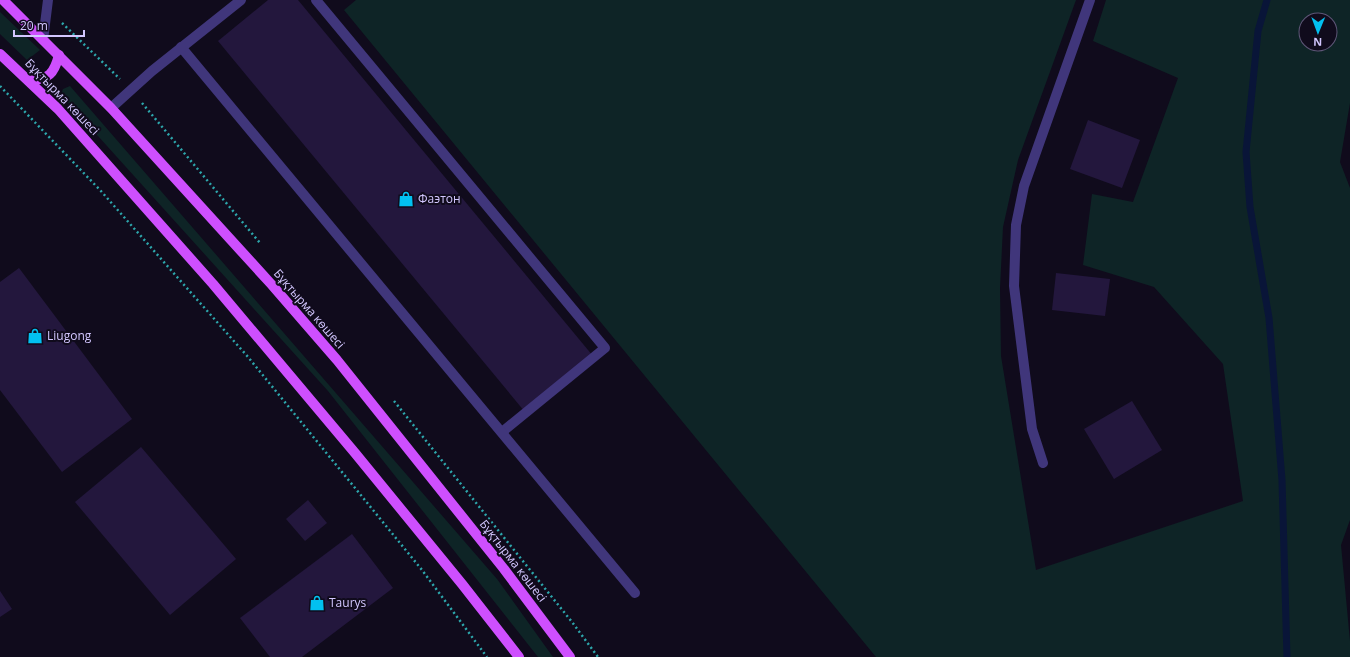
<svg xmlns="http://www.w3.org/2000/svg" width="1350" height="657" font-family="'Open Sans',sans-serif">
<rect width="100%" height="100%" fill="#100b1c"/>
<g fill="#0e2426" fill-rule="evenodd">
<path d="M356,0H1076L1018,160L1003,227L1000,288L1001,356L1036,570L1243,501L1223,364L1154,287L1083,265L1092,194L1133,202L1178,78L1093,41L1106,0H1350V103L1340,162L1350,188V520L1341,545L1350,641V657H876L344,10ZM1306,20H1330V44H1306Z"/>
<path d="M0,12L40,50L27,60L0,34Z"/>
<path d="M70,86L497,579L553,657H538L328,391L61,95L63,89Z"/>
</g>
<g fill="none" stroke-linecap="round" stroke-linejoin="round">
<path stroke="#091538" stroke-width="7" d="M1267,0L1258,31L1246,152L1250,207L1269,318L1282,480L1287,657"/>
</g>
<g fill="#23173d">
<path d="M268,0H298L593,356L525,412L218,41Z"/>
<path d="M1088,120L1140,140L1122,188L1070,169Z"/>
<path d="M19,268L132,419L62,472L0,390V282Z"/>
<path d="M1056,273L1110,279L1105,316L1052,310Z"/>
<path d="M1132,401L1162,450L1114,479L1084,429Z"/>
<path d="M141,447L236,559L170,615L75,502Z"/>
<path d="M308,500L327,523L305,541L286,519Z"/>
<path d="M352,534L393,588L302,657H270L240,618Z"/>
<path d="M0,591L12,609L0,617Z"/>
</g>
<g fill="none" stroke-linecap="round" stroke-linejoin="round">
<g stroke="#2da7ac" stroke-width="2.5" stroke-dasharray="2 3" stroke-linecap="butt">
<path d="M62,23L120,79"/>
<path d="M0,86L100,190L248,357L422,570L487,657"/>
<path d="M142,103L260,243"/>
<path d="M394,401L572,622L598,657"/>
</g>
<g stroke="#40367b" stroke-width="10">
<path d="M316,0L605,348L502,432"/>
<path d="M43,40L48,0"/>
<path d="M181,47L635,593"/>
<path d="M111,108L152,71L241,0"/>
<path d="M1043,463L1032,429L1014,286L1016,225L1024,186L1090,0"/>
</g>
<g stroke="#ce4ffe" stroke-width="10">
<path d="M3,0L111,108L272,285L337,360L504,569L570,657"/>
<path d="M0,54L58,109L213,284L355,453L462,584L519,657"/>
<path d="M29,81C49,79 54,74 59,55"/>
</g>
</g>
<defs>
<symbol id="shop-bare" viewBox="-9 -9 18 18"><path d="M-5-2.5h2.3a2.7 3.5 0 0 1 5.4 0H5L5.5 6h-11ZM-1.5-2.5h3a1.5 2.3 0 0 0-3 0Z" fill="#02c0f0" stroke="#100b1c" stroke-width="2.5" paint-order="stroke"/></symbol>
</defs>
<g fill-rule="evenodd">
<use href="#shop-bare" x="395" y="188" width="22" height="22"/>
<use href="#shop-bare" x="24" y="325" width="22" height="22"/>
<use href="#shop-bare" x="306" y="592" width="22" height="22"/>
</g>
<g text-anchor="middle" stroke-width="4" stroke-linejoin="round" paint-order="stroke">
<g font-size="12" fill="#d3c7ff" stroke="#100b1c">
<text transform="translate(62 97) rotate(46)" y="4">Бұқтырма көшесі</text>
<text transform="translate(309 309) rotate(49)" y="4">Бұқтырма көшесі</text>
<text transform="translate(513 561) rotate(52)" y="4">Бұқтырма көшесі</text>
</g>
<g font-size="12" fill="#d3c7ff" stroke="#100b1c" text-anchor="start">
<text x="418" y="203">Фаэтон</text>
<text x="47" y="340">Liugong</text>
<text x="329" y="607">Taurys</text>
</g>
</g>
<g transform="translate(1318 32) rotate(181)"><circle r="19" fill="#100b1c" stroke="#5e5677"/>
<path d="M0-3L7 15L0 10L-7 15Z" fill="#02c0f0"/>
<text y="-6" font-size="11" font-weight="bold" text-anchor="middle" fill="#d3c7ff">N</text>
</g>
<path d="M14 30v6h70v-6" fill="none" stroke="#d3c7ff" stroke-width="2"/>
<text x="20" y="30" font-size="12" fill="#d3c7ff" stroke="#100b1c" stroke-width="3" paint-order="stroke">20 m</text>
</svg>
